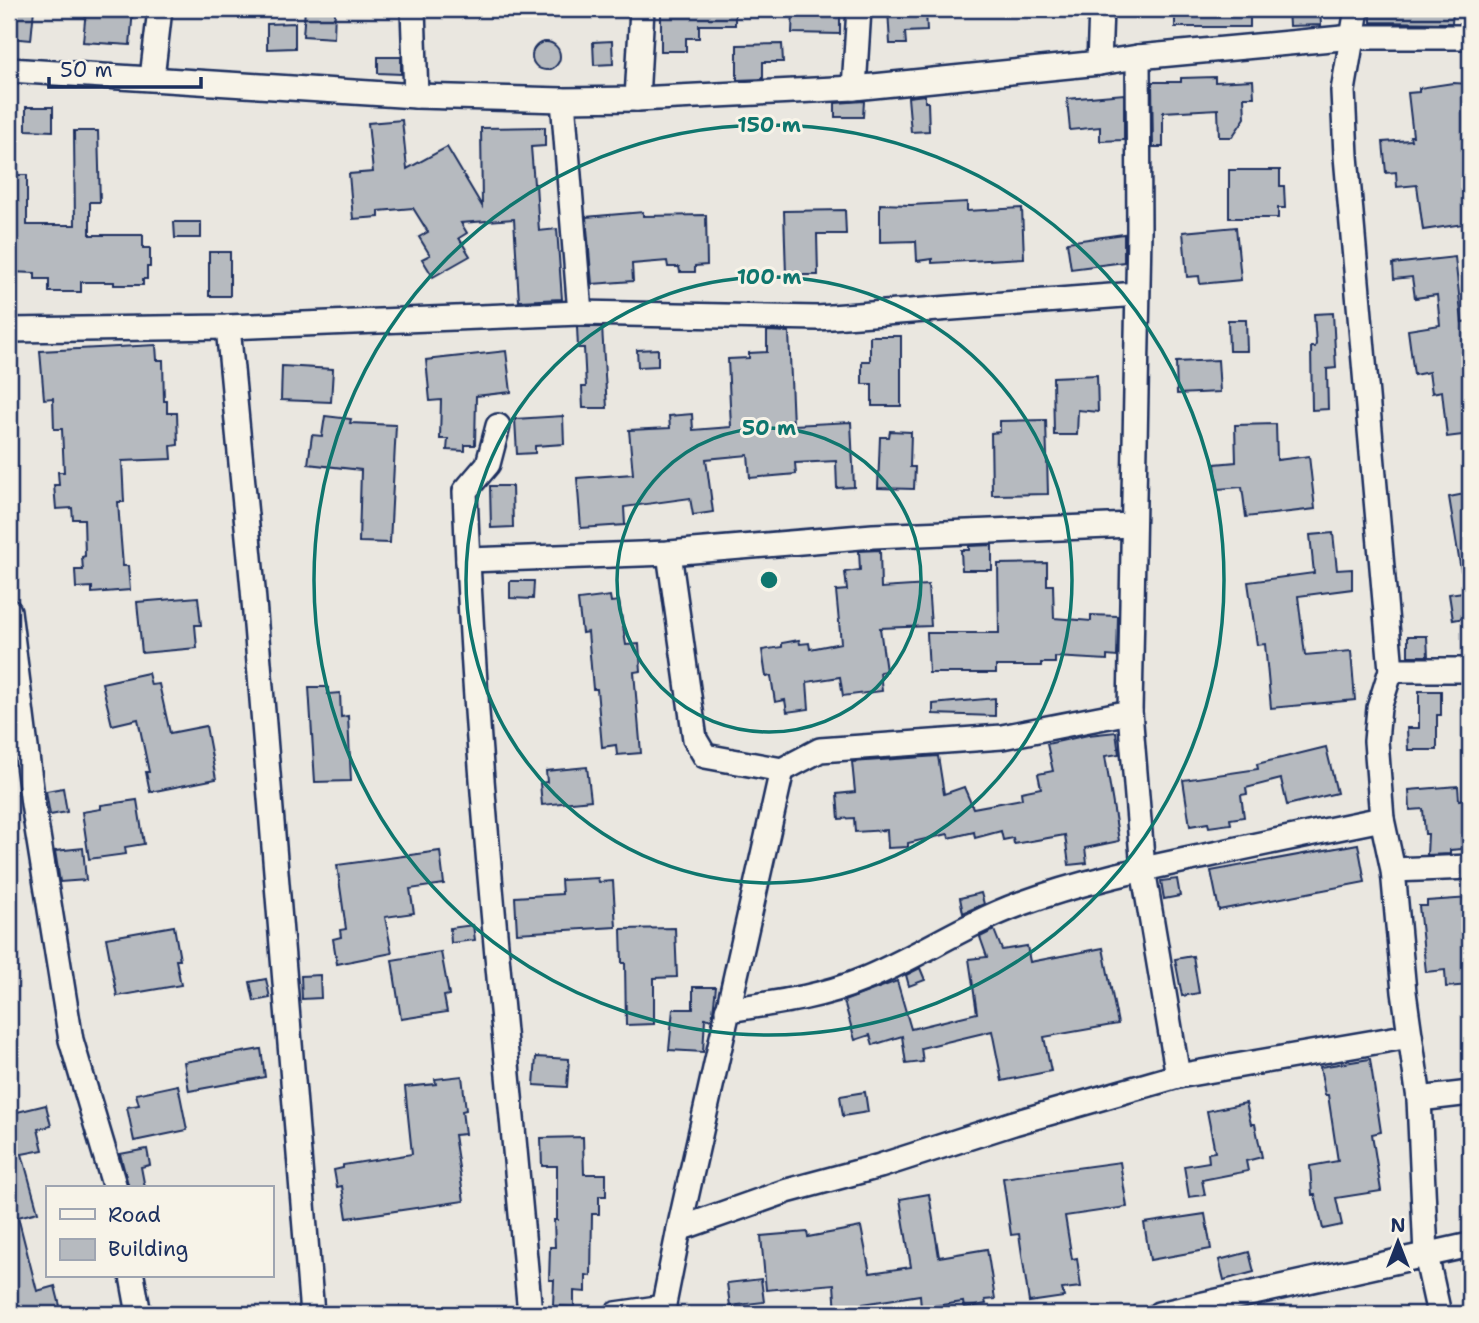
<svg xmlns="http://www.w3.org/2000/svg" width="1479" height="1323" font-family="'Shantell Sans',sans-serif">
<rect width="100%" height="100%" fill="#eae7e0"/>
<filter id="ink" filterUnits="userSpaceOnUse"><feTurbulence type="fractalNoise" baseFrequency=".0143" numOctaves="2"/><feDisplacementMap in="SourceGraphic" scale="14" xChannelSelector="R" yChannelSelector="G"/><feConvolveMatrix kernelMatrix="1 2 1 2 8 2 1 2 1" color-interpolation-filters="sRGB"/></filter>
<g filter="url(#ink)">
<g fill="#b6babf" stroke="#1b2f5e" stroke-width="2">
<path d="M9,9H34L31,40L9,38Z"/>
<path d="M86,9H133L130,45L83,42Z"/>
<path d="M305,9H335L334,38L303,36Z"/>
<path d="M661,9H735V25H699V38H686V51H661Z"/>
<path d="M793,9H840V34L792,33Z"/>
<path d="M888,9H926L927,31L905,32L906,44H890Z"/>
<rect x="1175" y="9" width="75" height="18"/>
<path d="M1288,9H1320L1321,25L1289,26Z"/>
<path d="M1371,9H1453L1452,23L1371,22Z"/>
<path d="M295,23V48L267,49V24Z"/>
<path d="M612,41L613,64L594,65L593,42Z"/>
<circle cx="546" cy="56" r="14"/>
<path d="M782,44L783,62H763V79L737,80V45Z"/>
<path d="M378,57H401V74L378,73Z"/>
<path d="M1215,77V82L1253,80L1254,97H1244L1245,118L1232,137H1219L1218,109L1163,112V147H1153L1152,82H1181V78Z"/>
<path d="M1453,83L1470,84V223L1423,230L1417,185L1397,187L1396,172L1386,173L1383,142L1411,140L1410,136H1413L1408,93L1419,92V88Z"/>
<path d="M1124,94V140L1100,141V127L1070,130L1067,99Z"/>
<path d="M925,95V102H928L929,131L911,132L908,97Z"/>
<path d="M864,101L863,117H835V103Z"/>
<path d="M26,107H53V131L26,130Z"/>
<path d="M402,120L407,169L447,147L482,206L481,128L545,127V146L531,147L534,184H536L539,231L557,229L562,299L519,301L514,219L461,223L467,233L459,238L470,256L433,277L422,259L430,255L419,237L428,232L413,208L379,211V217L353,219L349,174L373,172L368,123Z"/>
<path d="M74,131H98L100,202H90V235H143V248H150V267H147V279H143V285H114V282H81V292H49V279H35V273L9,272V175H27V225H75Z"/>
<path d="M1229,170H1280V186H1284L1285,208H1278V218H1229Z"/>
<path d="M967,202V211L1022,208L1024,258L932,263V259L917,261L916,241L880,242V204L911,205Z"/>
<path d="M845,210L846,234H817L818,275H786L784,211Z"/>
<path d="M643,212V216L706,215L707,265L695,266V272H680L679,267H668L667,261L632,264L633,281L592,284L586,217Z"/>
<path d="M174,222H201V238H175Z"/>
<path d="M1236,227L1241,280L1200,284L1199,276L1187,277L1183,232Z"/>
<path d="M1124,234V262L1071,269L1067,242Z"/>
<rect x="209" y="252" width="21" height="44"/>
<path d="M1455,257L1462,322L1468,321L1470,336V434L1447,437L1442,391L1432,393L1429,372L1414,375L1408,330L1440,325L1437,295L1415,298L1412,277L1394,279L1393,264Z"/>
<path d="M1333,313L1336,368L1327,369L1328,409L1312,410L1311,347H1315L1316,344L1314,314Z"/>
<path d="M1228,320H1246L1247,351H1229Z"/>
<path d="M577,327H602L607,408H583L582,387H586L584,348H578Z"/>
<path d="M767,331L789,332L793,425L851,422L854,487L837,488L836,461L795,463L796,474L750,478L748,455L706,459L713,512L693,515L690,498L624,507L625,525L581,528L577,478L633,474L629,430L670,428L669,416L692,414L693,430L731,427L728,359L749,358V353L767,352Z"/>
<path d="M870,336H901V406H872V384H862V361H870Z"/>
<path d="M156,345L157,360H163L164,401H167V413H177L178,445L171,446L172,459L122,461L124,502H118L119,516L123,566H128L130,590L92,593V587L76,588L75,570H83L82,557L85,556L84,519H73L72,508L56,509L54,485H59L58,472H64L62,429H54L53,398L44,399L40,351Z"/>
<path d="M658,349V366L638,367L637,350Z"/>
<path d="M506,351L511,392L476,396L475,445H465V451L447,450L448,439H440L441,400L430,401L426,360Z"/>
<path d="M1218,360L1220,392L1177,394L1176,362Z"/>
<path d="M282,366L333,369L331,402L281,400Z"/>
<path d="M1097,375L1098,412L1078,410L1077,435H1054L1053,377Z"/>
<path d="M325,416L351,419L350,423L396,425L390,543L359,542L361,470L308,464L312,435L322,436Z"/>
<path d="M563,416L564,444L535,446V453L517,454L515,419Z"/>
<path d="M1046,420L1048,494L992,495L991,433L1000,432V421Z"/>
<path d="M1276,424L1277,460L1309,456L1315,509L1246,517L1242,487L1218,489L1215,464L1236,462L1235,425Z"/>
<path d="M890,431L911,432L910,467H915L914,489L878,488L880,437H889Z"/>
<path d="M490,486H512L513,527L491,528Z"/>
<path d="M1470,493V570L1461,571L1449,497Z"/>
<path d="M1333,533L1337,570L1352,569V589L1298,596L1305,655L1351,651L1355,700L1271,708L1265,644L1257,645L1248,582L1314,573L1310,535Z"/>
<path d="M992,545V570H962L961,550H969V546Z"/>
<path d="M880,550L881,588L928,585L931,626L880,628L886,671L880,672L882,691L843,696L840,677L807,682L809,709L787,712L785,700L775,702L771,676L766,677L762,650L782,647V643L799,640L800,644L809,643L810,649L841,643L836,591L847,590L845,572L860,570L859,551Z"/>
<path d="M1047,563V585H1053L1054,618L1091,621V615L1118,616L1117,657L1107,656V660L1055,657V663H1041V666H996V673H929L927,633H999L998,564Z"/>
<path d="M510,581H534L533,599L510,598Z"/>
<path d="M1470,591V617L1453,620L1449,594Z"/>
<path d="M610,596L611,602L619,601L626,645L639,644L641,671L634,672L641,753L617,755L616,745L602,747L597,689H593L588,632L582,633L578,600Z"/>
<path d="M198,597L201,625H195L197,648L142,653L137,602Z"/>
<path d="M1408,636H1427L1428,656H1408Z"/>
<path d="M148,673L151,685L159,684L170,733L206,726L216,779L150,792L146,772H149L138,719L112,725L102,683Z"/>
<path d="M309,687H328V694L340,693L341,717L348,716L351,781L315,782Z"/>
<path d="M1419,691H1441V715H1437V750H1408L1407,728H1419Z"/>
<path d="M995,698V716L933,714V704Z"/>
<path d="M1116,732L1119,754L1105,756L1119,841L1085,848L1087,863L1069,865L1065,835L1014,844L1013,838L1003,840L1001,831L975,838L974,832L949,838L948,834L908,843V847L888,848L887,830L855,832L854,818L839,819L837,794L855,792L852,762L938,756L944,794L964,787L973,808L1022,799L1021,792L1041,788L1038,774L1053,771L1047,744L1088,735Z"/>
<path d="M1326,747L1337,793L1287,805L1281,779L1246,788L1247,794L1241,795L1244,817L1230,819L1231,824L1209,827L1208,823L1190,826L1183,780L1258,769L1257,764Z"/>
<path d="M587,767L591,800L542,805L540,783L547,782L546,771Z"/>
<path d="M1458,786L1459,800L1470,798V837L1461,838L1462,849L1450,850V854L1427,855L1428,834H1425L1423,809L1410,810L1409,790Z"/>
<path d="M63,788L67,812L50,815L46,791Z"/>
<path d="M137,800L144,844L125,847L126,854L89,859L82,812L101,809V805Z"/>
<path d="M1358,844L1365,882L1219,910L1211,871Z"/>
<path d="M83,848L86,880L60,882L55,851Z"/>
<path d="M440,851L444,884L410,889L414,913L385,917L392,953L337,964L333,939L341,937L340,930L346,929L337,865Z"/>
<path d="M598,878L599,882L613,881L616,927L517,933L515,897L562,894L561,880Z"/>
<path d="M1177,879L1180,896L1164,899L1161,881Z"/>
<path d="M981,893L984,904L963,913L960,898Z"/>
<path d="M1470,898V985L1446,987L1445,970L1426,972L1419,906H1427V901Z"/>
<path d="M473,925L475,940L451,943L450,928Z"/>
<path d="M174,926L180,960H176L181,985L117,996L106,938Z"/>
<path d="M675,928L677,977L654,978V1024L626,1025L625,963H622L621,929Z"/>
<path d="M994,930L1002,950L1027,946L1030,962L1103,948L1118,1024L1044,1037L1051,1071L1002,1081L992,1031L921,1048L923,1062L906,1064L902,1036L873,1045L870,1035L855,1040L844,1001L897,981L911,1029L977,1013L969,959L987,957L980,937Z"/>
<path d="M441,952L449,995L444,996L447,1012L401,1019L392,960Z"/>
<path d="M1193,956L1199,993L1182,996L1175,959Z"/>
<path d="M920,968L925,980L909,986L906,975Z"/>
<path d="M320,975L321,998L302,999L301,976Z"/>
<path d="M266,979L270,998L254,1001L250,982Z"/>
<path d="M693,987H716L712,1020L705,1018L703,1052L669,1050L673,1009H693Z"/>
<path d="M261,1049L265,1077L189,1091L184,1062Z"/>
<path d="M536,1057L569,1059L567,1087L534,1085Z"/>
<path d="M1370,1059L1381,1132L1372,1134L1381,1191L1336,1198L1342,1225L1323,1229L1315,1195H1312L1310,1166L1338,1161L1328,1095H1325L1320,1067Z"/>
<path d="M462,1076L466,1110L462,1111L465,1134L454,1135L464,1201L347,1218L342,1186L337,1187L334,1170L343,1168V1165L412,1154L405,1087L436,1084L435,1079Z"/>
<path d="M178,1085L187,1130L134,1141L127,1107L139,1105L136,1094Z"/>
<path d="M865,1092L868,1112L843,1116L840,1096Z"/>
<path d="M1246,1103L1251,1124H1255L1262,1157L1246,1161L1248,1171L1202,1180L1205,1195L1189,1197L1184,1166L1209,1162L1208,1153L1215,1152L1207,1111Z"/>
<path d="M46,1105L51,1126L38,1129L43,1150L22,1154L38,1212L18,1217L37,1291L55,1286L62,1314H9V1114Z"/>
<path d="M583,1137L584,1174H606V1196H599V1214H592L591,1276L586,1275V1292L574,1291V1307L553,1306L554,1280H549L550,1247H555L554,1220H557V1166H542L541,1138Z"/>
<path d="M147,1149L150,1165L141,1167L145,1188H129L120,1154Z"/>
<path d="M1120,1162L1127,1207L1065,1216L1072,1259L1077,1258L1081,1287L1062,1289L1064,1297L1029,1302L1019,1234L1011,1235L1003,1178Z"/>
<path d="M929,1194L939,1257L987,1249L995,1299L985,1300L986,1304L964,1308L963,1302L921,1308L920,1295L856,1305L857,1314H836L834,1284L766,1290L761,1236L807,1232L808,1237L861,1227L870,1273L911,1267L900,1199Z"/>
<path d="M1205,1214L1211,1249L1150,1260L1144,1223Z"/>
<path d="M1249,1252L1254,1272L1224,1280L1219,1260Z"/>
<path d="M761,1279L764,1302L730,1306L727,1283Z"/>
</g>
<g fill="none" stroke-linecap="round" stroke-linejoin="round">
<defs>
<g id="minor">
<path d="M413,9L416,96"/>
<path d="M1357,9L1343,91L1346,156L1391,670L1379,708L1376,741L1382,819L1393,870L1404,992L1419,1099L1426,1255L1439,1314"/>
<path d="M1138,57L1139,231L1130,712L1143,869L1178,1076"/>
<path d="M1099,63L1101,9"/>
<path d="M9,70L416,96L563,100L637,99L854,88L1099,63L1138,57L1353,37H1470"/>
<path d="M152,78L160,9"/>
<path d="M854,88L859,9"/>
<path d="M637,99L642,9"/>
<path d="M563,100L580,313"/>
<path d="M228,327L253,589L312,1314"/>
<path d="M9,330L228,327L580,313L818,318L1137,294"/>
<path d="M498,426L488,464L465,491C475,766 506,1040 530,1314"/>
<path d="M669,553L695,739L705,756L782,770L820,750L1002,737L1130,712"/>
<path d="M468,560L669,553L873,536L1132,525"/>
<path d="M9,611L33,804L71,1040L115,1188"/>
<path d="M1391,670H1470"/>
<path d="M1393,870L1470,867"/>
<path d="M727,1010C772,1003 819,998 862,980C916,958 965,924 1020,904C1079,882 1143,869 1205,856C1264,843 1323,831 1382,819"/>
<path d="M1419,1099L1470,1093"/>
<path d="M679,1229L787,1191L880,1166L1014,1123L1178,1076L1410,1036"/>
<path d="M132,1276L139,1314"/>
<path d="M616,1314L664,1307"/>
<path d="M662,1314L679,1229L782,770"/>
<path d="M1159,1314L1470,1245"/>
</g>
</defs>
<use href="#minor" stroke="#1b2f5e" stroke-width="28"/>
<use href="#minor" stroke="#f7f3e8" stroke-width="23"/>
</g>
</g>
<g fill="none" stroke="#0f766e" stroke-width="3.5">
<circle cx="769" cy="580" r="152"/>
<circle cx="769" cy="580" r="303"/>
<circle cx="769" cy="580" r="455"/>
</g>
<circle cx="769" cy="580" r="10" fill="#0f766e" stroke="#f7f3e8" stroke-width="3.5"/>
<g font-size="21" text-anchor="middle" font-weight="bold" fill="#0f766e" stroke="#f7f3e8" stroke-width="6" stroke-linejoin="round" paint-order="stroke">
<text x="769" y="132">150 m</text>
<text x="769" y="284">100 m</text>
<text x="769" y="435">50 m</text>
</g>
<rect width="1479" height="1323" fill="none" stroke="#f7f3e8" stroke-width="35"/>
<rect x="18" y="18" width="1444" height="1288" fill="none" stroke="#1b2f5e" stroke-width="2.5" filter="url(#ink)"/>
<rect x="46" y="1186" width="228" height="91" fill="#f7f3e8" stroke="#9fa5b1" stroke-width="2"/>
<rect x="60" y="1209" width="35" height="10" fill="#f7f3e8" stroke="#9fa5b1" stroke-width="2"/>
<text x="108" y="1222" font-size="21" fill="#1b2f5e">Road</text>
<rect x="60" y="1239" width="35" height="21" fill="#b6babf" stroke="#9fa5b1" stroke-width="2"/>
<text x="108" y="1256" font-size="21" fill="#1b2f5e">Building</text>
<g transform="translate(1398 1242)" stroke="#f7f3e8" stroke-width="5" paint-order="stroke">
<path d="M0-5L12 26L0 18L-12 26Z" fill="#1b2f5e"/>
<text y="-10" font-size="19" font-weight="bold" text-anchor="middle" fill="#1b2f5e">N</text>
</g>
<path d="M49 77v10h152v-10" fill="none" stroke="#1b2f5e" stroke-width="3.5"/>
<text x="60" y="77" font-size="21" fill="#1b2f5e" stroke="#f7f3e8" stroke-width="5" paint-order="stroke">50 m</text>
</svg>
